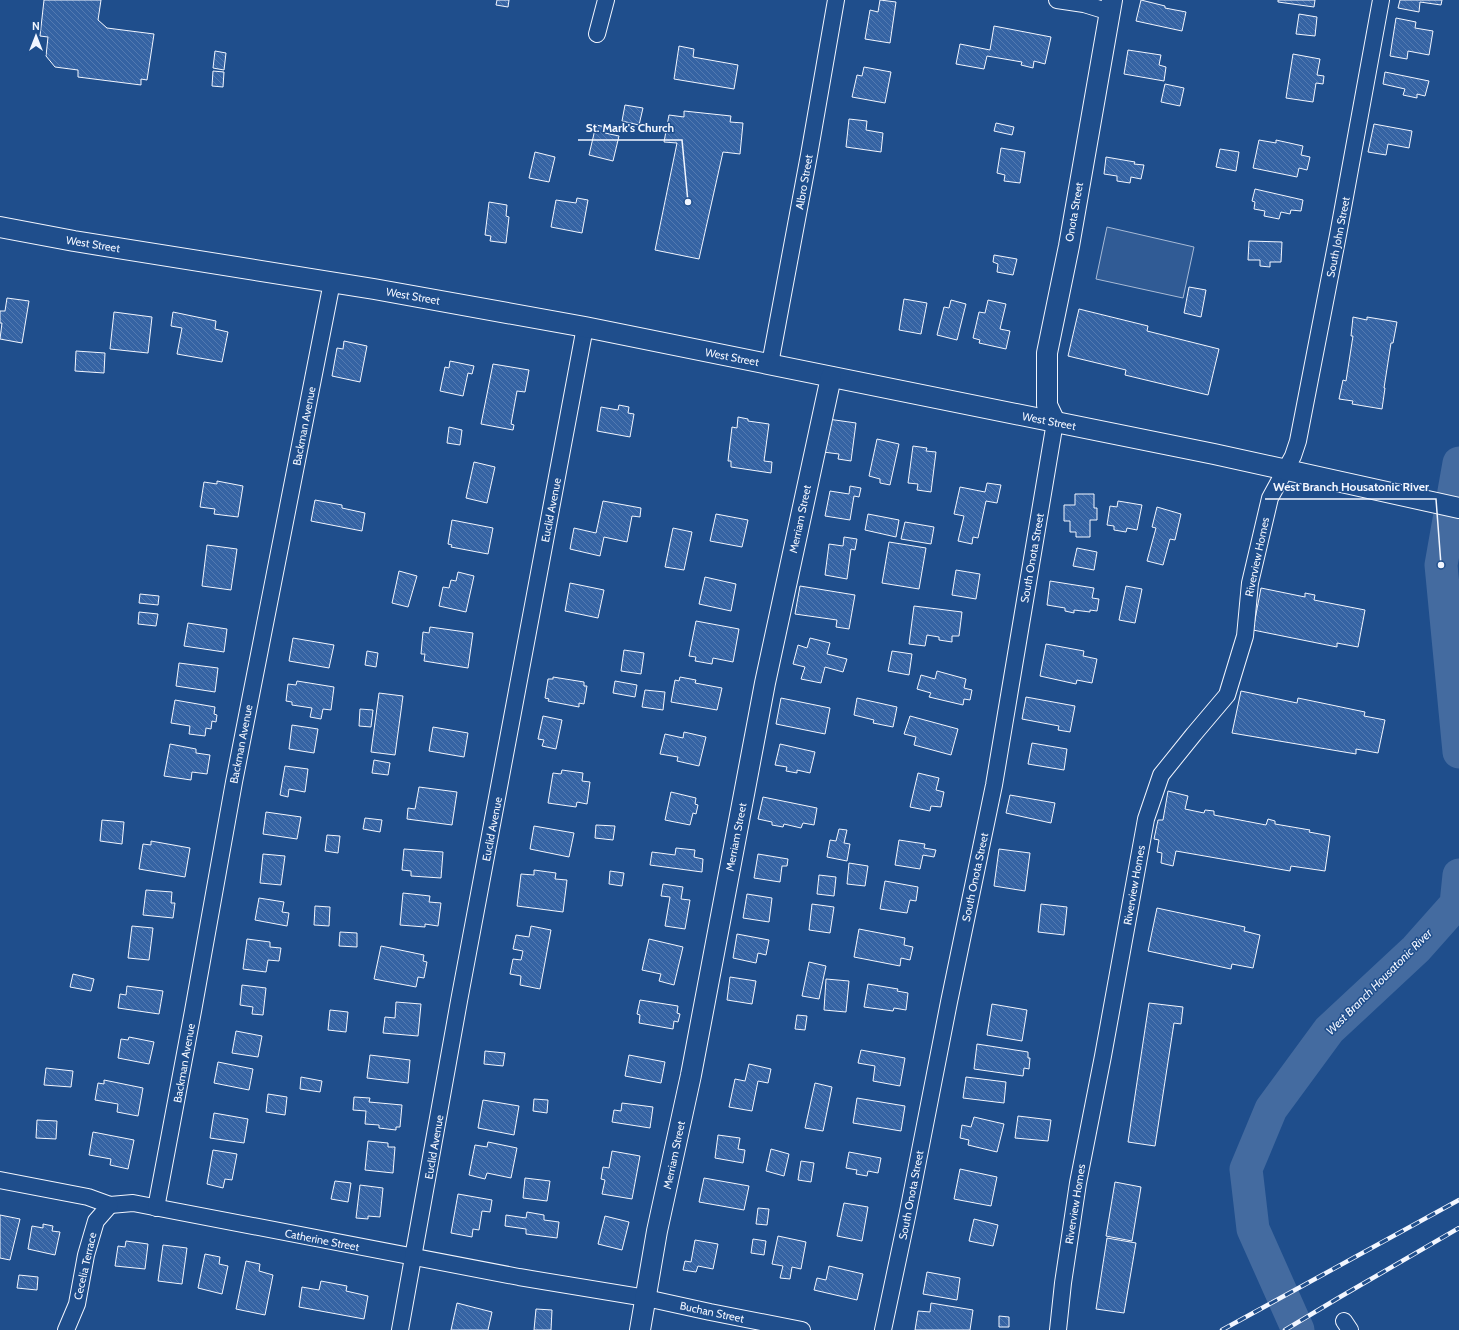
<svg xmlns="http://www.w3.org/2000/svg" width="1459" height="1330" font-family="Cabin,sans-serif">
<defs>
<pattern id="building-back-hatch" width="6" height="6" patternUnits="userSpaceOnUse"><rect width="6" height="6" fill="#3563a3"/><path d="M-1 5l2 2M0 0l6 6M5-1l2 2" fill="none" stroke="#537ab1"/></pattern>
</defs>
<rect width="100%" height="100%" fill="#1f4e8c"/>
<path fill="#305b95" stroke="#a8bbd7" d="M1107,227L1194,247L1183,298L1096,279Z"/>
<g fill="none" stroke-linecap="round" stroke-linejoin="round">
<g stroke="#446ba0" stroke-width="33">
<path d="M1459,463L1441,565L1459,752"/>
<path d="M1298,1330L1253,1229L1246,1169L1271,1109L1329,1030L1416,949L1456,904L1459,875"/>
</g>
</g>
<g fill="url(#building-back-hatch)" stroke="#f2f6ff">
<path d="M44,0H101L98,20L107,28L154,34L147,80L141,79V85L78,77V70L55,67L46,56L48,37L40,36Z"/>
<path d="M497,0H509L508,7L496,5Z"/>
<path d="M880,0L896,2L890,43L865,39L870,10L878,12Z"/>
<path d="M1141,0L1165,6V8L1186,12L1182,31L1136,21Z"/>
<path d="M1278,0H1315L1314,7L1278,2Z"/>
<path d="M1400,0H1442L1441,5L1420,2L1419,12L1398,8Z"/>
<path d="M1299,14L1317,17L1315,36L1296,34Z"/>
<path d="M1396,18L1416,22L1415,28L1433,31L1429,55L1408,51L1407,59L1390,56Z"/>
<path d="M994,26L1051,37L1045,64L1034,61L1033,68L1021,65L1022,62L987,56L984,69L956,64L960,44L990,50Z"/>
<path d="M679,46L694,49L693,57L738,65L734,89L674,79Z"/>
<path d="M1128,50L1161,55L1159,65L1166,67L1164,81L1124,74Z"/>
<path d="M215,51L226,53L224,70L213,68Z"/>
<path d="M1293,54L1320,59L1317,75L1324,76L1323,84L1316,83L1313,102L1286,98Z"/>
<path d="M864,67L891,72L885,103L852,97L857,75L862,76Z"/>
<path d="M213,71L224,72L223,87L212,86Z"/>
<path d="M1385,72L1429,81L1425,96L1417,94V98L1403,95L1405,89L1383,84Z"/>
<path d="M1165,84L1184,88L1180,106L1161,102Z"/>
<path d="M625,105L643,108L639,125L622,121Z"/>
<path d="M684,111L731,116L730,122L743,123L740,154L723,152L699,259L655,250L677,143L664,142L669,115L684,117Z"/>
<path d="M849,119L867,121L866,130L883,133L881,152L846,147Z"/>
<path d="M996,123L1014,127L1012,135L994,131Z"/>
<path d="M1374,124L1412,131L1409,148L1388,144L1386,155L1368,152Z"/>
<path d="M596,125L606,127L605,133L619,136L613,161L589,155Z"/>
<path d="M1259,140L1276,143V140L1303,146L1301,155L1310,157L1307,170L1299,168L1297,177L1253,168Z"/>
<path d="M1001,148L1025,152L1020,183L1004,181L1005,175L997,173Z"/>
<path d="M1220,149L1239,152L1236,171L1216,167Z"/>
<path d="M535,152L555,157L549,182L529,178Z"/>
<path d="M1106,157L1135,162L1134,164L1144,165L1141,179L1131,177L1130,183L1117,181V176L1104,174Z"/>
<path d="M1255,189L1303,200L1301,211L1291,210L1290,214L1281,212L1279,219L1264,216L1265,211L1254,209L1255,202L1252,201Z"/>
<path d="M577,198L588,200L582,233L551,227L556,200L576,203Z"/>
<path d="M489,202L507,205L506,216L509,217L506,243L490,241L491,236L485,235Z"/>
<path d="M1249,241L1282,242L1281,262H1270V267L1260,266V260H1248Z"/>
<path d="M994,255L1017,259L1013,275L997,272L998,264L993,262Z"/>
<path d="M1189,287L1206,290L1201,317L1184,313Z"/>
<path d="M7,298L29,301L22,343L0,339L2,323H0V311H5Z"/>
<path d="M904,299L927,303L921,334L899,330Z"/>
<path d="M951,300L966,304L957,340L937,335L944,307L949,308Z"/>
<path d="M988,300L1006,304L1000,329L1010,331L1006,349L979,343L980,340L973,338L979,312L985,313Z"/>
<path d="M1079,309L1148,326L1147,331L1219,349L1208,395L1125,375L1126,370L1068,356Z"/>
<path d="M114,312L152,317L148,353L110,349Z"/>
<path d="M173,312L216,321L215,329L228,332L222,362L177,354L182,328L171,326Z"/>
<path d="M1353,317L1367,320V317L1397,322L1393,343H1391L1384,388H1385L1382,409L1352,404L1353,401L1339,399L1343,380L1346,381L1353,336H1351Z"/>
<path d="M344,341L367,346L360,382L332,376L337,348L343,349Z"/>
<path d="M76,351L105,353L104,373L75,371Z"/>
<path d="M450,361L474,366L472,374L468,373L463,396L440,391L445,367L449,368Z"/>
<path d="M493,364L529,370L525,392L517,391L511,424L514,425L513,430L481,424Z"/>
<path d="M619,405L629,407L628,413L634,414L630,437L597,431L601,407L618,410Z"/>
<path d="M738,417L748,419V421L769,424L764,461L772,462L771,473L731,467V461H728L732,427L737,428Z"/>
<path d="M828,419L856,423L851,461L838,459L839,454L823,452Z"/>
<path d="M449,427L462,430L460,445L447,443Z"/>
<path d="M877,439L899,444L890,485L880,483V479L869,476Z"/>
<path d="M913,446L927,448L926,451L936,452L931,492L917,490L918,484L908,483Z"/>
<path d="M474,462L495,467L487,503L466,498Z"/>
<path d="M217,481L243,486L238,517L214,514L215,509L200,507L204,482L217,484Z"/>
<path d="M987,483L1001,485L997,503L986,501L978,538L973,537L972,544L958,541L964,516L954,514L960,487L985,492Z"/>
<path d="M850,486L861,488L859,497L854,496L850,520L825,516L830,491L849,494Z"/>
<path d="M1075,494H1094V508H1097V520H1090V537H1076V532H1070V521H1064V505H1075Z"/>
<path d="M315,500L342,505V508L365,513L362,531L311,521Z"/>
<path d="M603,501L641,508L640,517L632,516L627,542L604,537L600,556L570,549L574,528L596,533Z"/>
<path d="M1118,501L1142,505L1137,530L1127,528L1126,532L1114,530V526L1107,525L1110,506L1117,507Z"/>
<path d="M1157,507L1181,514L1175,540L1170,539L1163,565L1147,561L1156,528L1152,527Z"/>
<path d="M716,514L748,520L742,547L710,541Z"/>
<path d="M868,514L899,520L896,537L865,530Z"/>
<path d="M452,520L493,528L488,554L451,547L452,545L448,544Z"/>
<path d="M905,522L934,527L931,544L901,539Z"/>
<path d="M673,528L692,532L684,570L665,567Z"/>
<path d="M844,537L857,539L855,550L851,549L847,579L825,575L829,544L843,546Z"/>
<path d="M889,542L926,548L919,589L882,583Z"/>
<path d="M207,545L237,549L231,590L202,586Z"/>
<path d="M1077,548L1097,552L1094,570L1073,566Z"/>
<path d="M956,570L980,574L976,599L952,595Z"/>
<path d="M399,571L417,576L408,607L392,603Z"/>
<path d="M458,572L474,576L466,612L439,606L443,587L449,588L451,580L456,581Z"/>
<path d="M705,577L736,584L731,611L699,604Z"/>
<path d="M1050,581L1094,588L1092,598L1099,599L1097,611L1090,610V612L1074,610V613L1065,611V608L1047,605Z"/>
<path d="M570,583L604,590L598,618L565,611Z"/>
<path d="M800,586L855,595L849,629L836,627L837,620L795,614Z"/>
<path d="M1126,586L1142,589L1135,623L1119,620Z"/>
<path d="M1261,588L1305,597V593L1315,595L1314,600L1365,610L1358,647L1337,643V647L1253,630Z"/>
<path d="M140,594L159,596L158,605L139,603Z"/>
<path d="M914,606L962,612L959,636H952V642L939,640V637L927,635L925,646L909,644Z"/>
<path d="M139,612L158,614L156,626L138,624Z"/>
<path d="M696,621L739,629L733,662L713,658L712,664L695,661L696,657L689,656Z"/>
<path d="M188,623L227,629L224,652L184,646Z"/>
<path d="M430,627L473,633L468,668L424,661L425,654H421L423,632L429,633Z"/>
<path d="M293,638L334,645L329,668L289,661Z"/>
<path d="M810,638L830,643L827,654L847,659L843,672L825,667L821,683L801,679L805,667L793,664L798,645L807,648Z"/>
<path d="M1046,644L1084,651L1083,656L1097,659L1092,683L1077,680L1076,684L1040,676Z"/>
<path d="M624,650L644,653L641,674L621,671Z"/>
<path d="M367,651L378,653L376,667L365,665Z"/>
<path d="M892,651L912,654L909,675L888,671Z"/>
<path d="M179,663L218,668L215,692L176,686Z"/>
<path d="M937,671L966,679L964,688L972,690L970,700L964,699L963,705L929,697L931,693L917,689L921,675L935,679Z"/>
<path d="M553,677L584,682V686H587L584,704L579,703V707L548,701L549,699L545,698L548,679H553Z"/>
<path d="M680,677L696,680L695,683L722,688L717,710L671,702L675,680L679,681Z"/>
<path d="M297,681L334,687L331,710L323,709L321,719L310,717L312,708L292,705V702L286,701L288,684L296,685Z"/>
<path d="M615,681L637,685L635,697L613,693Z"/>
<path d="M645,690L665,692L663,710L642,707Z"/>
<path d="M1241,691L1297,703L1298,698L1365,712L1364,716L1385,720L1378,753L1356,749V754L1232,733Z"/>
<path d="M379,693L403,696L395,755L371,752Z"/>
<path d="M1026,697L1075,706L1070,732L1058,730L1059,726L1022,719Z"/>
<path d="M781,698L830,708L825,734L776,724Z"/>
<path d="M857,698L897,707L893,727L873,723L874,720L854,715Z"/>
<path d="M175,700L215,707L214,714L217,715L216,722L212,721L211,729L206,728L205,736L189,734L190,726L171,723Z"/>
<path d="M360,709L373,710L371,727L359,726Z"/>
<path d="M543,716L562,720L556,749L542,746L544,740L538,739Z"/>
<path d="M910,716L958,729L951,755L914,745L916,737L904,734Z"/>
<path d="M292,725L318,729L314,753L289,749Z"/>
<path d="M433,727L468,733L464,757L429,751Z"/>
<path d="M684,732L706,737L699,766L677,761L678,757L660,754L665,734L683,738Z"/>
<path d="M1032,743L1067,749L1064,770L1028,764Z"/>
<path d="M170,744L196,749V753L210,755L207,774L192,772L191,780L164,776Z"/>
<path d="M780,744L815,752L810,773L797,770V773L786,771L787,767L775,765Z"/>
<path d="M374,760L390,763L388,775L372,773Z"/>
<path d="M285,766L308,769L305,792L289,789L288,797L280,795Z"/>
<path d="M562,770L583,773L582,781L590,782L587,804L577,802L576,807L548,803L553,773L561,774Z"/>
<path d="M918,773L939,778L936,790L944,792L941,807L931,806L930,811L910,807Z"/>
<path d="M419,787L457,792L452,825L407,819L408,808L415,809Z"/>
<path d="M1168,791L1188,796L1185,809L1204,813L1205,810L1214,811V815L1266,825L1268,819L1275,821V824L1310,830L1309,832L1330,836L1325,871L1291,866L1290,871L1176,851L1173,866L1161,863L1162,853L1157,852L1159,840L1154,839L1158,820H1163Z"/>
<path d="M671,792L696,798L695,804L698,805L696,814L693,813L690,825L665,820Z"/>
<path d="M1010,795L1055,803L1051,823L1006,813Z"/>
<path d="M763,797L817,808L814,825L803,823L801,828L784,824L783,827L772,825V822L758,819Z"/>
<path d="M266,812L301,817L297,839L263,834Z"/>
<path d="M365,818L382,820L380,832L363,829Z"/>
<path d="M102,820L124,822L122,844L100,841Z"/>
<path d="M596,825L615,826L613,840L595,838Z"/>
<path d="M534,826L574,833L569,857L530,849Z"/>
<path d="M839,829L847,830L844,843L850,844L847,861L827,857L830,840L836,841Z"/>
<path d="M327,835L340,836L338,853L325,851Z"/>
<path d="M899,840L925,844L924,848L936,850L934,857L923,855L920,869L895,865Z"/>
<path d="M151,841L190,848L185,877L139,869L143,844L151,845Z"/>
<path d="M676,848L695,850L694,857L703,859L702,872L650,865L652,852L675,855Z"/>
<path d="M404,849L443,852L441,878L411,876V871L402,870Z"/>
<path d="M999,849L1030,853L1025,891L994,886Z"/>
<path d="M263,854L285,856L281,885L260,883Z"/>
<path d="M758,854L788,859L787,866H782L780,882L754,878Z"/>
<path d="M849,863L868,866L865,886L847,884Z"/>
<path d="M534,870L556,873L555,879L567,880L563,912L517,906L521,874L534,875Z"/>
<path d="M610,871L624,873L622,886L609,884Z"/>
<path d="M819,875L836,877L834,896L817,894Z"/>
<path d="M885,881L918,887L916,901L910,900L907,913L880,909Z"/>
<path d="M663,884L683,887L681,899L690,900L685,929L665,926L670,897L661,896Z"/>
<path d="M146,890L172,892L171,903H175L173,918L143,915Z"/>
<path d="M403,893L430,896L429,902L441,903L438,926L425,924V927L400,925Z"/>
<path d="M747,894L772,898L769,922L743,918Z"/>
<path d="M259,898L284,902L282,912L289,913L287,926L255,920Z"/>
<path d="M812,904L834,907L830,933L809,930Z"/>
<path d="M1041,904L1067,907L1064,935L1038,932Z"/>
<path d="M315,906L330,907L329,926L314,925Z"/>
<path d="M1157,908L1245,927L1244,931L1260,935L1253,968L1232,964L1231,969L1148,951Z"/>
<path d="M132,926L153,928L149,960L128,958Z"/>
<path d="M531,926L551,930L540,989L520,985L521,976L510,974L513,959L521,960L523,951L513,949L516,935L529,937Z"/>
<path d="M859,929L905,938L904,945L913,947L910,960L901,958L900,966L854,957Z"/>
<path d="M340,932L357,933V947L339,946Z"/>
<path d="M737,934L769,940L766,955L758,953L756,963L733,958Z"/>
<path d="M247,939L270,942V947L281,948L279,961L268,960L266,972L243,969Z"/>
<path d="M649,939L683,947L674,985L659,981L661,974L642,970Z"/>
<path d="M381,946L424,955L423,961L427,962L424,978L418,977L416,987L374,979Z"/>
<path d="M809,962L826,966L819,999L802,996Z"/>
<path d="M73,974L94,979L91,991L70,987Z"/>
<path d="M730,977L756,981L752,1004L727,1000Z"/>
<path d="M826,979L849,981L846,1012L824,1010Z"/>
<path d="M868,984L898,989L897,991L908,993L906,1010L894,1008L893,1011L864,1007Z"/>
<path d="M242,985L266,988L263,1015L252,1014L253,1007L240,1005Z"/>
<path d="M127,986L163,991L159,1014L118,1008L120,994L126,995Z"/>
<path d="M640,1000L678,1006L677,1013L680,1014L678,1022L674,1021L673,1029L639,1023L640,1015L637,1014Z"/>
<path d="M396,1002L421,1004L418,1036L383,1033L385,1017L395,1018Z"/>
<path d="M1149,1003L1183,1007L1181,1024L1174,1023L1155,1146L1128,1142Z"/>
<path d="M992,1004L1027,1010L1022,1041L987,1035Z"/>
<path d="M330,1010L348,1012L346,1032L328,1030Z"/>
<path d="M797,1015L807,1016L805,1030L795,1029Z"/>
<path d="M236,1031L262,1036L258,1057L232,1053Z"/>
<path d="M129,1037L154,1042L149,1064L118,1058L121,1039L128,1040Z"/>
<path d="M977,1044L1028,1052V1058H1030L1029,1069L1024,1068L1023,1076L974,1069Z"/>
<path d="M861,1050L905,1058L900,1086L873,1081L875,1066L858,1063Z"/>
<path d="M485,1051L505,1053L503,1066L484,1064Z"/>
<path d="M370,1055L410,1060L408,1083L367,1078Z"/>
<path d="M629,1055L665,1062L661,1083L625,1076Z"/>
<path d="M218,1062L253,1069L249,1090L214,1083Z"/>
<path d="M749,1064L771,1069L768,1083L758,1081L752,1111L729,1107L735,1079L745,1081Z"/>
<path d="M46,1068L73,1071L71,1087L44,1085Z"/>
<path d="M301,1077L322,1081L320,1092L300,1089Z"/>
<path d="M966,1077L1006,1082L1004,1103L963,1098Z"/>
<path d="M104,1080L143,1088L138,1116L117,1112L118,1104L95,1100L98,1083L104,1084Z"/>
<path d="M815,1083L832,1087L823,1131L805,1128Z"/>
<path d="M268,1094L287,1097L285,1115L266,1112Z"/>
<path d="M354,1097L370,1098L369,1102L402,1105L400,1127H396V1130L379,1128V1125L365,1124L366,1111L353,1110Z"/>
<path d="M857,1098L905,1106L901,1131L853,1123Z"/>
<path d="M534,1099L548,1100L547,1113L533,1111Z"/>
<path d="M483,1100L519,1106L514,1135L478,1128Z"/>
<path d="M622,1103L653,1107L650,1128L612,1122L614,1110L621,1111Z"/>
<path d="M214,1113L248,1119L244,1143L210,1138Z"/>
<path d="M1018,1116L1051,1120L1048,1141L1015,1138Z"/>
<path d="M974,1117L1004,1124L997,1152L968,1145L969,1140L960,1138L962,1125L971,1127Z"/>
<path d="M37,1120L57,1121L56,1139L36,1138Z"/>
<path d="M93,1132L134,1140L128,1169L110,1165L111,1159L89,1155Z"/>
<path d="M718,1135L740,1138L738,1149L745,1150L743,1163L715,1158Z"/>
<path d="M368,1141L388,1143V1147H395L393,1173L365,1170Z"/>
<path d="M488,1142L517,1148L511,1178L487,1173L485,1179L469,1175L475,1145L487,1147Z"/>
<path d="M771,1149L789,1154L784,1176L766,1171Z"/>
<path d="M213,1150L237,1154L232,1180L225,1179L223,1188L207,1184Z"/>
<path d="M612,1151L640,1156L632,1199L602,1194L605,1180L601,1179L603,1167L609,1168Z"/>
<path d="M849,1152L881,1158L878,1173L868,1171L867,1176L856,1174L857,1170L846,1168Z"/>
<path d="M801,1161L814,1163L811,1182L798,1180Z"/>
<path d="M960,1169L997,1177L991,1206L954,1199Z"/>
<path d="M525,1178L550,1181L547,1201L523,1198Z"/>
<path d="M704,1178L749,1186L744,1210L699,1202Z"/>
<path d="M335,1181L351,1183L348,1202L331,1199Z"/>
<path d="M1115,1182L1141,1187L1132,1241L1106,1236Z"/>
<path d="M360,1185L383,1188L380,1217L368,1216V1219L356,1218Z"/>
<path d="M458,1194L492,1200L490,1212L482,1211L479,1230L473,1229L472,1237L451,1233Z"/>
<path d="M844,1203L868,1207L862,1241L837,1236Z"/>
<path d="M758,1208L769,1209L767,1225L756,1224Z"/>
<path d="M527,1212L544,1215V1220L559,1222L557,1238L526,1234V1229L505,1226L506,1215L526,1218Z"/>
<path d="M0,1215L20,1219L10,1260L0,1258Z"/>
<path d="M605,1216L629,1222L622,1250L598,1244Z"/>
<path d="M974,1219L998,1225L993,1246L969,1241Z"/>
<path d="M43,1224L53,1226L52,1231L60,1232L55,1255L28,1249L32,1226L43,1228Z"/>
<path d="M778,1236L806,1242L801,1269L792,1267L790,1279L780,1278L783,1266L772,1264Z"/>
<path d="M1107,1238L1136,1243L1124,1313L1096,1309Z"/>
<path d="M753,1239L766,1241L764,1255L751,1253Z"/>
<path d="M695,1240L718,1244L713,1269L698,1266L696,1272L683,1270L685,1261L691,1262Z"/>
<path d="M126,1241L148,1244L145,1269L115,1266L118,1246L125,1247Z"/>
<path d="M163,1245L187,1248L182,1284L158,1281Z"/>
<path d="M205,1254L220,1257L219,1264L228,1266L222,1294L198,1288Z"/>
<path d="M246,1261L260,1264L259,1271L273,1275L265,1315L236,1309Z"/>
<path d="M829,1266L863,1274L857,1300L814,1290L817,1278L826,1280Z"/>
<path d="M927,1272L960,1278L957,1300L923,1294Z"/>
<path d="M19,1275L38,1277L37,1290L17,1288Z"/>
<path d="M321,1281L347,1286L346,1291L368,1296L364,1319L299,1307L302,1287L319,1290Z"/>
<path d="M457,1303L492,1312L488,1330H451Z"/>
<path d="M931,1303L973,1310L970,1330H915L918,1311L930,1312Z"/>
<path d="M536,1309L552,1310L551,1330H534Z"/>
<path d="M999,1316L1009,1317V1327H999Z"/>
</g>
<g fill="none" stroke-linecap="round" stroke-linejoin="round">
<defs>
<g id="minor">
<path d="M1057,0L1084,4L1110,12"/>
<path d="M597,34L606,0"/>
<path d="M770,364L809,155L836,0"/>
<path d="M0,1180L88,1197L110,1205L133,1203L519,1277L646,1298L710,1312L802,1330"/>
<path d="M156,1208L193,1011L234,782L332,282"/>
<path d="M1344,1321L1350,1330"/>
<path d="M66,1330L77,1304L86,1255L96,1221L110,1205"/>
<path d="M400,1330L459,1001L585,327"/>
<path d="M883,1330L908,1212L949,1002L994,785L1055,422"/>
<path d="M1058,1330L1063,1283L1078,1183L1103,1056L1146,819L1161,775L1194,734L1227,695L1245,636L1250,583L1270,498L1293,456L1298,441L1338,235L1381,0"/>
</g>
<g id="tertiary">
<path d="M0,227L74,241L374,289L585,327L1214,454L1459,508"/>
<path d="M1055,422L1047,405V353L1069,246L1112,0"/>
<path d="M640,1330L657,1231L691,1075L765,683L831,377"/>
</g>
</defs>
<use href="#minor" stroke="#f2f6ff" stroke-width="18"/>
<use href="#tertiary" stroke="#f2f6ff" stroke-width="22"/>
<use href="#minor" stroke="#1f4e8c" stroke-width="16"/>
<use href="#tertiary" stroke="#1f4e8c" stroke-width="20"/>
<defs>
<g id="rail">
<path d="M1222,1330L1459,1200"/>
<path d="M1285,1330L1340,1297L1459,1228"/>
</g>
</defs>
<use href="#rail" stroke="#f2f6ff" stroke-width="4.5"/>
<use href="#rail" stroke="#1f4e8c" stroke-width="3" stroke-dasharray="9" stroke-linecap="butt"/>
</g>
<g text-anchor="middle" stroke-width="3" stroke-linejoin="round" paint-order="stroke">
<g font-size="11" fill="#f2f6ff" stroke="#1f4e8c">
<text transform="translate(804 182) rotate(-80)" y="4">Albro Street</text>
<text transform="translate(1074 212) rotate(-80)" y="4">Onota Street</text>
<text transform="translate(1338 237) rotate(-79)" y="4">South John Street</text>
<text transform="translate(93 244) rotate(9)" y="4">West Street</text>
<text transform="translate(413 296) rotate(10)" y="4">West Street</text>
<text transform="translate(732 357) rotate(11)" y="4">West Street</text>
<text transform="translate(1049 421) rotate(11)" y="4">West Street</text>
<text transform="translate(304 426) rotate(-79)" y="4">Backman Avenue</text>
<text transform="translate(551 510) rotate(-79)" y="4">Euclid Avenue</text>
<text transform="translate(800 519) rotate(-78)" y="4">Merriam Street</text>
<text transform="translate(1257 557) rotate(-78)" y="4">Riverview Homes</text>
<text transform="translate(1032 558) rotate(-80)" y="4">South Onota Street</text>
<text transform="translate(241 744) rotate(-79)" y="4">Backman Avenue</text>
<text transform="translate(492 829) rotate(-79)" y="4">Euclid Avenue</text>
<text transform="translate(736 837) rotate(-79)" y="4">Merriam Street</text>
<text transform="translate(975 877) rotate(-78)" y="4">South Onota Street</text>
<text transform="translate(1134 885) rotate(-80)" y="4">Riverview Homes</text>
<text transform="translate(184 1063) rotate(-80)" y="4">Backman Avenue</text>
<text transform="translate(434 1147) rotate(-80)" y="4">Euclid Avenue</text>
<text transform="translate(674 1155) rotate(-78)" y="4">Merriam Street</text>
<text transform="translate(911 1195) rotate(-79)" y="4">South Onota Street</text>
<text transform="translate(1075 1204) rotate(-81)" y="4">Riverview Homes</text>
<text transform="translate(322 1240) rotate(11)" y="4">Catherine Street</text>
<text transform="translate(85 1266) rotate(-77)" y="4">Cecelia Terrace</text>
<text transform="translate(712 1312) rotate(12)" y="4">Buchan Street</text>
</g>
<g font-size="12" font-style="italic" fill="#f2f6ff" stroke="#1f4e8c">
<text transform="translate(1379 982) rotate(-45)" y="4">West Branch Housatonic River</text>
</g>
</g>
<path fill="none" stroke="#f2f6ff" stroke-width="1.5" d="M688 202L682 140H578M1441 565L1436 499H1265"/>
<g fill="#f2f6ff" stroke="#1f4e8c" stroke-width="1.5">
<circle cx="688" cy="202" r="4"/>
<circle cx="1441" cy="565" r="4"/>
</g>
<g font-size="12" text-anchor="middle" font-weight="bold" fill="#f2f6ff" stroke="#1f4e8c" stroke-width="3" stroke-linejoin="round" paint-order="stroke">
<text x="630" y="132">St. Mark's Church</text>
<text x="1351" y="491">West Branch Housatonic River</text>
</g>
<g transform="translate(36 36)" stroke="#1f4e8c" stroke-width="3" paint-order="stroke">
<path d="M0-3L7 15L0 10L-7 15Z" fill="#f2f6ff"/>
<text y="-6" font-size="11" font-weight="bold" text-anchor="middle" fill="#f2f6ff">N</text>
</g>
</svg>
